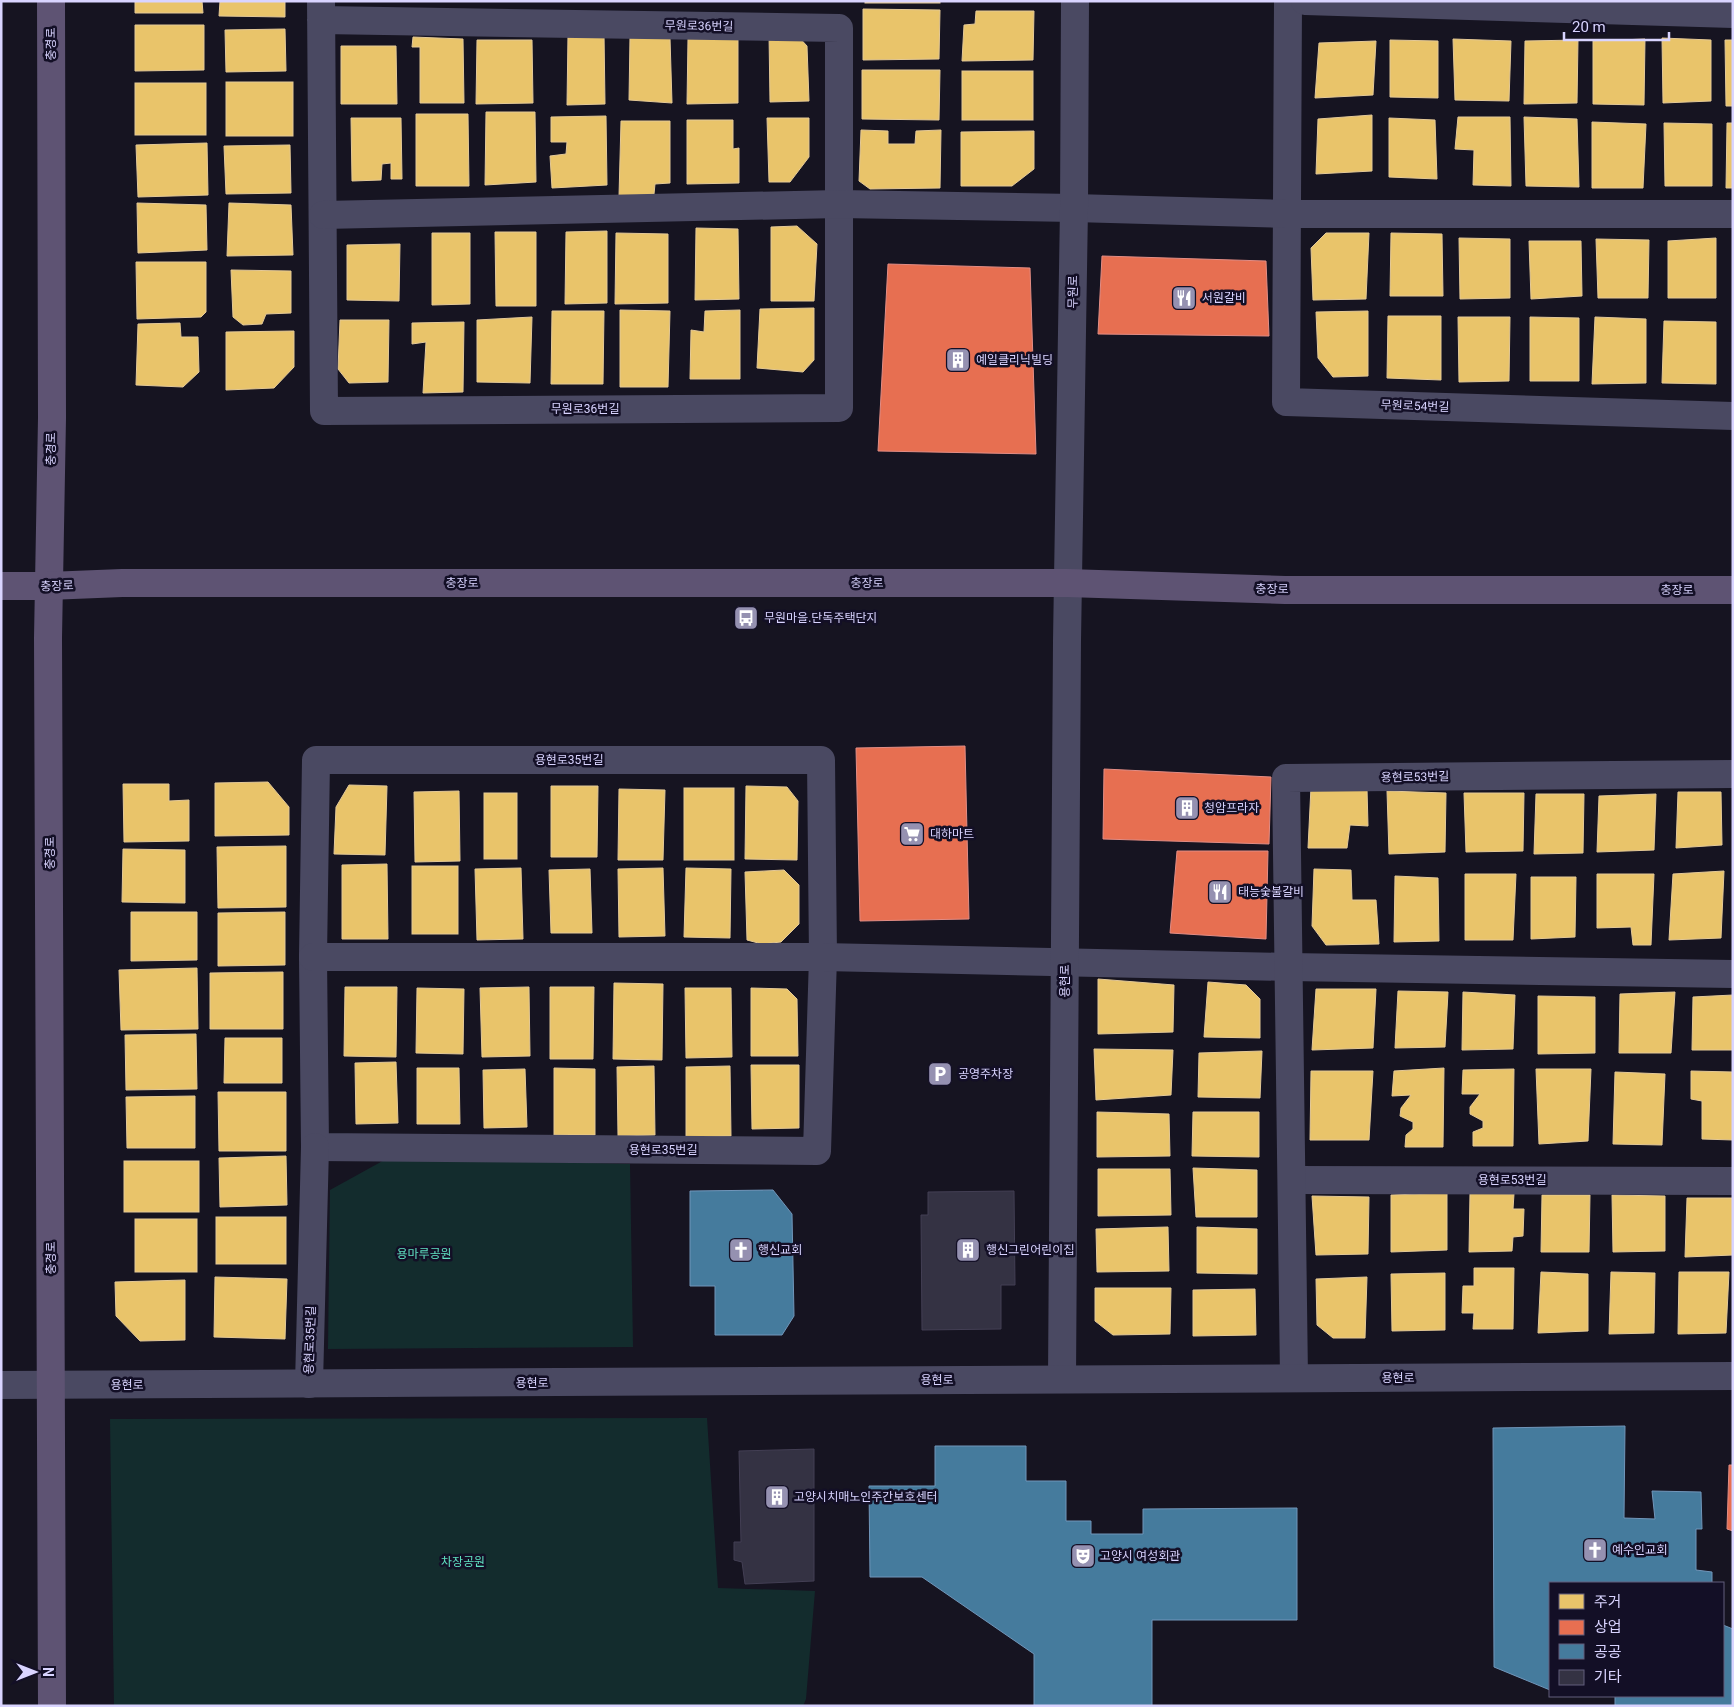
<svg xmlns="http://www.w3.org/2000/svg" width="1734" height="1707" font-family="Roboto,'Noto Sans KR',sans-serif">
<rect width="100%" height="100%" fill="#161421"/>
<g fill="#132c2d">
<path d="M388,1158L630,1164L633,1347L328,1349L330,1190Z"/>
<path d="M707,1418L718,1588L815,1591L806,1699L803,1706H114L110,1419Z"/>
</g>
<g fill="#e9c46a" stroke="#e4c997">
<path d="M135,1H202L203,13H135Z"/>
<path d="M220,1H285V17L219,16Z"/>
<rect x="865" y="1" width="75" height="2"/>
<path d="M863,9L940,10L939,59L863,60Z"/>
<path d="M976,11H1034L1033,60L962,61L964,25L975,24Z"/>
<path d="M135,25H204V70L135,71Z"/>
<path d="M285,29L286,71L226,72L225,30Z"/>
<path d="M568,34H604L605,104L567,105Z"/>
<path d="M769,34H796L807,46L809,101L770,102Z"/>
<path d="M413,37L463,39L464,103H420V47H412Z"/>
<path d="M630,37L670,38L672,103L629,100Z"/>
<path d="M688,38H738V103L687,104Z"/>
<path d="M1662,38L1711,40V101L1663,103Z"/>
<path d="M1453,39L1511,41L1509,101L1455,100Z"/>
<path d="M1645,39L1644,105L1593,104V41Z"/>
<path d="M477,40H532L533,103L476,104Z"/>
<path d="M1390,40L1438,41V98L1390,97Z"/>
<path d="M1578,40L1577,103L1524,104L1525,41Z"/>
<path d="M1725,40H1733V106H1726Z"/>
<path d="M1376,41L1373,95L1315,98L1319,43Z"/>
<path d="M341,46H396L397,104H341Z"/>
<path d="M862,70H940L939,120L862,119Z"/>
<rect x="962" y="71" width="71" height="49"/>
<rect x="226" y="82" width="67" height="54"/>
<rect x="135" y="83" width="71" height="52"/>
<path d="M486,112H535L536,182L485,185Z"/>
<path d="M416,114H468L469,186H416Z"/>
<path d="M1372,115V171L1316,174L1318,119Z"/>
<path d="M606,116L607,185L552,188L550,156L566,154L567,142H551V117Z"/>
<path d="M1458,117H1510L1511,186L1473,185L1474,150L1455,149Z"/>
<path d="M1524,117L1577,119L1579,187L1526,186Z"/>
<path d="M351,118H401L402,179H391V163L382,164L381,180L352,181Z"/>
<path d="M767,118H809V157L790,182H769Z"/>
<path d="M1389,118L1435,120L1437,179L1389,177Z"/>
<path d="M687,120H733V149L739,148V183L687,184Z"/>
<path d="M621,121H670V183L655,184L654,194L619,196Z"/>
<path d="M1592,122L1646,124L1643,188H1592Z"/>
<path d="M1664,123L1712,124V186H1665Z"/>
<path d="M1727,123H1733V188H1726Z"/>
<path d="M861,130L888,131V144H915L916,131L941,130L940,188L870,189L859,181Z"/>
<path d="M1034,131V169L1012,186H961V132Z"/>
<path d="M207,143L208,195L138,197L136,145Z"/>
<path d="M290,145L291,193L226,194L224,146Z"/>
<path d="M137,203L206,205L207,250L138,253Z"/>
<path d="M229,203L291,205L293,255L227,256Z"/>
<path d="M797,226L817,244L814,301H771V227Z"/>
<path d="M696,228L738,229L739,299L695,300Z"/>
<path d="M607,231V303L565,304L566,232Z"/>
<path d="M495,232H536V306H496Z"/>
<path d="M432,233H470V304L432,305Z"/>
<path d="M616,233L668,234V303L615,304Z"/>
<path d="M1326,233H1369L1366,299L1313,300L1311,248Z"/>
<path d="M1391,233L1442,234L1443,296H1390Z"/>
<path d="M1459,238L1510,239V298L1460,299Z"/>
<path d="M1716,238V298H1668V241Z"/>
<path d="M1596,239L1649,240L1648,298H1598Z"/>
<path d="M1529,241H1581L1582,296L1531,299Z"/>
<path d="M400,244L399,301L347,300V245Z"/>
<path d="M136,262H206V312L201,317L137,319Z"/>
<path d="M231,270L291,271V313L266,314L262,324L243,325L233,317Z"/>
<path d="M814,308V360L803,372L757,368L760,309Z"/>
<path d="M620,310L670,311L668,387H620Z"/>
<path d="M740,310V379H690L691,330L704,332L705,311Z"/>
<path d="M552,311H604L603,384H551Z"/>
<path d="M1368,311V376L1333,377L1318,358L1316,312Z"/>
<path d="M1388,316H1441V380L1387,378Z"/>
<path d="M532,317L530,383L477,382V320Z"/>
<path d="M1458,317H1510L1509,381L1459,382Z"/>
<path d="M1530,317L1579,318V381H1530Z"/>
<path d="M1595,317L1646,319V383L1592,384Z"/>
<path d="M340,320H389L388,382L349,383L338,369Z"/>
<path d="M1664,321L1716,322V384L1662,383Z"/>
<path d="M464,322L463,392L423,393L426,342L412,344V323Z"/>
<path d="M180,323L181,337H198L199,372L183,387L136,385L138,324Z"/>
<path d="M294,331V367L274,388L226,390V332Z"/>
<path d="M268,782L289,807V835L215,836V783Z"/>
<path d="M123,784H169V801L189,800V841L124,842Z"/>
<path d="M349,785L387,786L385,855L334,854L336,807Z"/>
<path d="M551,786H598L597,857H551Z"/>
<path d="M746,786L787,787L798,801L797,860L745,859Z"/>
<path d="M1311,787L1367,789L1368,826L1350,825L1347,848H1308Z"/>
<rect x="684" y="788" width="50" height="72"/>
<path d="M619,789L665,790L663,860H618Z"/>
<path d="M459,791L460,861L415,862L414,792Z"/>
<path d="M1387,791L1446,793L1445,852L1389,854Z"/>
<path d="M1678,792H1721L1722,845L1676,848Z"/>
<rect x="484" y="793" width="33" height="66"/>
<path d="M1464,793H1524L1523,851L1466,852Z"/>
<path d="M1536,794H1584L1583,853L1534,854Z"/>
<path d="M1656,794L1654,850L1597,852L1599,796Z"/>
<path d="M286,846V907L218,908L217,847Z"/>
<path d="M123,849L185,850V903L122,902Z"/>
<path d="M387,864L388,939H342V865Z"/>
<rect x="412" y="866" width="46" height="68"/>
<path d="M521,868L523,939L477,940L475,869Z"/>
<path d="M663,868L665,936L619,937L618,869Z"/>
<path d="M686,868L731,869L730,938L684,937Z"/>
<path d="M590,869L592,933H551L549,870Z"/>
<path d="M1314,869L1351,870L1352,900H1376L1379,944L1326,945L1312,926Z"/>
<path d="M784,870L799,885V924L781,942L762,944L747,940L745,872Z"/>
<path d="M1724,871L1721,938L1669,940L1673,874Z"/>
<path d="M1465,874H1516L1513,940H1465Z"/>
<path d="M1597,874H1654L1651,945H1633L1631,927L1597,928Z"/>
<path d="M1395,876L1438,878L1439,941L1394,942Z"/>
<path d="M1531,877H1576L1575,937L1531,939Z"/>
<path d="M131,912H197V960L131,961Z"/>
<path d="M285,912V965L218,966V913Z"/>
<path d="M197,968L198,1029L121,1030L119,970Z"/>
<path d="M283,972V1029H210V973Z"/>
<path d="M1098,979L1174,985L1173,1032L1098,1034Z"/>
<path d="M1208,982L1246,985L1260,999V1038L1204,1037Z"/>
<path d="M614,983L663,984L662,1060L613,1059Z"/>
<path d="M345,987H397L396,1057L344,1056Z"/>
<path d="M529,987L530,1056L482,1057L480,988Z"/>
<path d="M550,987H594L593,1059H550Z"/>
<path d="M417,988L464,989L463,1054L416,1053Z"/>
<path d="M685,988H731L732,1057L686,1058Z"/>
<path d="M751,988L787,989L797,999L798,1056H751Z"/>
<path d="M1316,989H1376L1373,1048L1312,1050Z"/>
<path d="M1398,991L1448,992L1445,1047L1395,1048Z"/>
<path d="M1463,992L1515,995L1513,1049L1462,1050Z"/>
<path d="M1675,992L1671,1053H1619L1620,994Z"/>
<path d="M1733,995V1050H1692L1693,997Z"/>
<path d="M1538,996L1595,997V1053L1538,1054Z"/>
<path d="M196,1034L197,1089L126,1090L125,1035Z"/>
<path d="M225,1038H282V1083H224Z"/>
<path d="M1094,1049L1173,1050L1171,1095L1096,1100Z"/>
<path d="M1262,1051L1260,1098L1198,1097L1199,1053Z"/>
<path d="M396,1062L398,1123L356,1124L355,1063Z"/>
<path d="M751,1065H799V1128L752,1129Z"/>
<path d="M654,1066L655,1135L618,1136L617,1067Z"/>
<path d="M730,1066L731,1136L686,1137V1067Z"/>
<path d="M417,1068H459L460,1124H417Z"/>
<path d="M554,1068L595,1069V1135H554Z"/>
<path d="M1444,1068L1443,1147H1405L1406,1135L1413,1129V1122L1400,1116L1401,1108L1411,1095L1392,1096L1394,1071Z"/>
<path d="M525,1069L527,1127L484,1128L483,1070Z"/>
<path d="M1514,1069L1513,1146H1473V1132L1483,1128V1121L1470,1114V1107L1480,1094H1462L1463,1070Z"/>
<path d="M1536,1069H1591L1588,1141L1539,1144Z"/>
<path d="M1311,1071H1373L1369,1140H1310Z"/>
<path d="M1691,1071L1733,1072V1140L1702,1139V1101L1691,1099Z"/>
<path d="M1615,1072L1665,1074L1662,1145L1613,1144Z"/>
<path d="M218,1092H286V1151H219Z"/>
<path d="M195,1096V1148H127L126,1097Z"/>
<path d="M1097,1112L1169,1114L1170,1156L1097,1157Z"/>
<path d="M1193,1112H1259V1157L1192,1156Z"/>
<path d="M286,1156L287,1205L220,1207L219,1158Z"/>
<rect x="124" y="1161" width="75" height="51"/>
<path d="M1193,1168L1257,1170V1217H1196Z"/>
<path d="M1098,1169H1170L1171,1215L1098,1216Z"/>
<path d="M1447,1193V1250L1391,1252V1195Z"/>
<path d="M1470,1193L1514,1194L1513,1209H1524L1523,1236L1513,1237L1512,1251L1469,1252Z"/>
<path d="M1542,1195H1590L1589,1252H1541Z"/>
<path d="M1612,1195L1665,1196V1251L1613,1252Z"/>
<path d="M1312,1196L1369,1197L1368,1254L1316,1255Z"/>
<path d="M1687,1198H1733V1255L1685,1257Z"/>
<rect x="216" y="1217" width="70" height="47"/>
<rect x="135" y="1219" width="62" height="53"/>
<path d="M1168,1227L1169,1271L1097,1272L1096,1229Z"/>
<path d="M1197,1227L1257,1229V1274L1197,1273Z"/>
<path d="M1474,1268H1514L1513,1329H1473L1474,1313H1462L1463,1286H1474Z"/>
<path d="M1541,1272L1588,1274V1331L1538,1333Z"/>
<path d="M1611,1272L1655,1273L1654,1333L1609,1334Z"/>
<path d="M1679,1272H1729L1726,1333L1678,1334Z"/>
<path d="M1445,1273V1330L1392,1331L1391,1274Z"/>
<path d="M215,1277L287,1279L285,1339L214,1337Z"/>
<path d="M1367,1277L1365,1338H1333L1317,1325L1316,1279Z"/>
<path d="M185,1280V1340L140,1341L116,1316L115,1282Z"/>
<path d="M1095,1288H1171L1170,1334L1113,1335L1095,1321Z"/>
<path d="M1255,1289L1256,1335L1193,1336V1290Z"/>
</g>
<g fill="#e76f51" stroke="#e38d85">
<path d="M1102,256L1266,261L1269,336L1098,334Z"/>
<path d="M888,264L1030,268L1036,454L878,451Z"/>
<path d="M965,746L969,919L860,921L856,748Z"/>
<path d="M1104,769L1271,777L1269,844L1103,839Z"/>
<path d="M1177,851H1268L1266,939L1170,933Z"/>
<path d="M1729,1465H1733V1531L1727,1529Z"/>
</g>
<g fill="#457b9d" stroke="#7196ba">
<path d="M773,1190L792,1214L794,1316L782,1335H715V1286H690V1191Z"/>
<path d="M1625,1426L1624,1518L1655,1519L1652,1491L1701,1492L1702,1529H1696V1570L1712,1572V1583H1550V1690L1494,1667L1493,1428Z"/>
<path d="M935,1446H1026V1481H1066V1521H1091V1534H1143V1509L1297,1508V1620H1152V1706H1034V1654L922,1577H870L869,1486H935Z"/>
<path d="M1723,1625L1733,1629V1706H1615V1696H1723Z"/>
</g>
<g fill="#343243" stroke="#433f54">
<path d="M1014,1191L1015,1285H1001V1329L922,1330L921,1215H928V1192Z"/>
<path d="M814,1449V1581L745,1584L742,1562L734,1560V1542H741L739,1451Z"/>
</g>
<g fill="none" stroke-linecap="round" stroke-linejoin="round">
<g stroke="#4a4962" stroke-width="28">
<path d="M321,1L324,411L839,408V28L321,20"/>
<path d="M1288,1L1286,402L1733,416"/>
<path d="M1305,1L1733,14"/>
<path d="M323,215L839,204L1074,208L1287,214H1733"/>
<path d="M316,760H821L823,957L817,1151L315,1147L313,957Z"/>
<path d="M313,957H823L1289,967L1733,974"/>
<path d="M1292,1180L1733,1181"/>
<path d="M1294,1378L1286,778L1733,774"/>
<path d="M1062,1379L1067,641L1074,208L1075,1"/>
<path d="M309,1384L315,1147"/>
<path d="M1,1385L1733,1376"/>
</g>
<g stroke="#5e5373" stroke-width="28">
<path d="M51,1L52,418L48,638L52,1706"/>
<path d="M1,586H48L122,583H1067L1285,590H1733"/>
</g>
</g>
<defs>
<symbol id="restaurant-square" viewBox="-11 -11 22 22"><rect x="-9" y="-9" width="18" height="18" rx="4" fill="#9591b1" stroke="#130f26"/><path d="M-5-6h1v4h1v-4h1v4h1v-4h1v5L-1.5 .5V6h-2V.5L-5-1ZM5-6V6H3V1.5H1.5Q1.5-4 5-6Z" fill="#fff"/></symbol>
<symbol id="building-square" viewBox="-11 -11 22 22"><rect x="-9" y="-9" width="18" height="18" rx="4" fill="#9591b1" stroke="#130f26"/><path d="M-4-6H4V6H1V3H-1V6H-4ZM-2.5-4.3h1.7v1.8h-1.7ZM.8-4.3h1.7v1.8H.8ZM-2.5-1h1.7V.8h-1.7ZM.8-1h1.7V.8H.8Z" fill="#fff"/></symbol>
<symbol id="bus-square" viewBox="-11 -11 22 22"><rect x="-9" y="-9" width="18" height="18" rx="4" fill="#9591b1" stroke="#130f26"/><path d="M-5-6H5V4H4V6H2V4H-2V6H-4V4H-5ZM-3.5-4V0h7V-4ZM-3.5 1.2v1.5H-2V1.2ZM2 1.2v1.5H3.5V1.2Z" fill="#fff"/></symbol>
<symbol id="supermarket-square" viewBox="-11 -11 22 22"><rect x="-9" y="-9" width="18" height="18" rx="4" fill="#9591b1" stroke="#130f26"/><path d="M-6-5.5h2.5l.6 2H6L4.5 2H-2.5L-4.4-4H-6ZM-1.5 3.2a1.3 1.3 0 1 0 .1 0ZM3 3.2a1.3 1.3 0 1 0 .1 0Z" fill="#fff"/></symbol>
<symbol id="parking-square" viewBox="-11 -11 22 22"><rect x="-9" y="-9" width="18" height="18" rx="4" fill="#9591b1" stroke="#130f26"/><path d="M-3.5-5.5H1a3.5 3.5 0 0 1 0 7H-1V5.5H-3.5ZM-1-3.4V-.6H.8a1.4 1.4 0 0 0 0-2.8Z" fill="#fff"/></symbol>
<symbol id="church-square" viewBox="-11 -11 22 22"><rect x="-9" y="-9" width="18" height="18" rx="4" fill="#9591b1" stroke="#130f26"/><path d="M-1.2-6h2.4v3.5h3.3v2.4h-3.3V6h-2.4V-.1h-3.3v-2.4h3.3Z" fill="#fff"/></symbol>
<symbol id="theatre-square" viewBox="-11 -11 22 22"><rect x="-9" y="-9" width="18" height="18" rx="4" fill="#9591b1" stroke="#130f26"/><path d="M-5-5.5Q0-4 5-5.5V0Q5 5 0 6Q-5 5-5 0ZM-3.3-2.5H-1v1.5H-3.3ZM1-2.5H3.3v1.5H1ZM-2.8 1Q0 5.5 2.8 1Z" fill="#fff"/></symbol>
</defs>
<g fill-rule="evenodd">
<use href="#restaurant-square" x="1170" y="284" width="28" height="28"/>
<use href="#building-square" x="944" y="346" width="28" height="28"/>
<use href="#bus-square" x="732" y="604" width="28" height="28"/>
<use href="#building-square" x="1173" y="794" width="28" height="28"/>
<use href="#supermarket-square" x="898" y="820" width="28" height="28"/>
<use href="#restaurant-square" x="1206" y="878" width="28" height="28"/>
<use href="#parking-square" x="926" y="1060" width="28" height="28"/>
<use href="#church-square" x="727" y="1236" width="28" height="28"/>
<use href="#building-square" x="954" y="1236" width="28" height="28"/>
<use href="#building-square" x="763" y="1483" width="28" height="28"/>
<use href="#church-square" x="1581" y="1536" width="28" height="28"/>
<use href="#theatre-square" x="1069" y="1542" width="28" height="28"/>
</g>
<g text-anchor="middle" stroke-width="5" stroke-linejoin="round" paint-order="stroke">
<g font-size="12" fill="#d9d4ff" stroke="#130f26">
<text transform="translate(699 26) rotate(1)" y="4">무원로36번길</text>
<text transform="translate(51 44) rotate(-90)" y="4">충경로</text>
<text transform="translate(1073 292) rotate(-89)" y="4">무원로</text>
<text transform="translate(1415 406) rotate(2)" y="4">무원로54번길</text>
<text x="585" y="413">무원로36번길</text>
<text transform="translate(51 449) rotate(-89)" y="4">충경로</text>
<text x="462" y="587">충장로</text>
<text x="867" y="587">충장로</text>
<text transform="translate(57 586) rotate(-2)" y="4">충장로</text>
<text transform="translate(1272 589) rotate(1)" y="4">충장로</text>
<text x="1677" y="594">충장로</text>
<text x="569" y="764">용현로35번길</text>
<text transform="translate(1415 777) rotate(-1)" y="4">용현로53번길</text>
<text transform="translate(50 853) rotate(-90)" y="4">충경로</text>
<text transform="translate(1065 981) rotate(-90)" y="4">용현로</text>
<text x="663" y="1154">용현로35번길</text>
<text x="1512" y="1184">용현로53번길</text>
<text transform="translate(51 1258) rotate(-90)" y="4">충경로</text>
<text transform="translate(310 1340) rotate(-88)" y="4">용현로35번길</text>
<text x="1398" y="1382">용현로</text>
<text x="937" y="1384">용현로</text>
<text x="532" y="1387">용현로</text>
<text x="127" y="1389">용현로</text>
</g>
<g font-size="12" fill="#d9d4ff" stroke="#130f26" text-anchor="start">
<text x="1202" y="302">서원갈비</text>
<text x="976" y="364">예일클리닉빌딩</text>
<text x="764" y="622">무원마을.단독주택단지</text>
<text x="1204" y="812">청암프라자</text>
<text x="930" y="838">대하마트</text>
<text x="1238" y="896">태능숯불갈비</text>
<text x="958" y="1078">공영주차장</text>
<text x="758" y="1254">행신교회</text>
<text x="986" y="1254">행신그린어린이집</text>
<text x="794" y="1501">고양시치매노인주간보호센터</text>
<text x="1612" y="1554">예수인교회</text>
<text x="1100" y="1560">고양시 여성회관</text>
</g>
<g font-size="12" fill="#5fe0c0" stroke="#130f26">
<text x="424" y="1258">용마루공원</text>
<text x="463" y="1566">차장공원</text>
</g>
</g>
<rect width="1734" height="1707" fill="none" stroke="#d9d4ff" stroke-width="5"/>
<rect x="1549" y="1582" width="175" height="115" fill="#130f26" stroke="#625e7d"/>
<rect x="1559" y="1594" width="25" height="15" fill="#e9c46a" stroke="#625e7d"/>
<text x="1594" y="1607" font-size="15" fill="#d9d4ff">주거</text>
<rect x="1559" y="1620" width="25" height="15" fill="#e76f51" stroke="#625e7d"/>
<text x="1594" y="1632" font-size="15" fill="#d9d4ff">상업</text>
<rect x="1559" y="1644" width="25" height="15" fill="#457b9d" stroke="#625e7d"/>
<text x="1594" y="1657" font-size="15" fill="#d9d4ff">공공</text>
<rect x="1559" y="1670" width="25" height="15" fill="#343243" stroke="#625e7d"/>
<text x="1594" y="1682" font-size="15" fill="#d9d4ff">기타</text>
<g transform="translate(35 1672) rotate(90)" stroke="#130f26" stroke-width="4" paint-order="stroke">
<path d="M0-4L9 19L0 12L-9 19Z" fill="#d9d4ff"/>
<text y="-8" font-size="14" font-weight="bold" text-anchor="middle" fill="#d9d4ff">N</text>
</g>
<path d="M1564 32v8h105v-8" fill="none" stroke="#d9d4ff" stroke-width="2.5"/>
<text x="1572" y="32" font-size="15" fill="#d9d4ff" stroke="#130f26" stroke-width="4" paint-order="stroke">20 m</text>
</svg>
